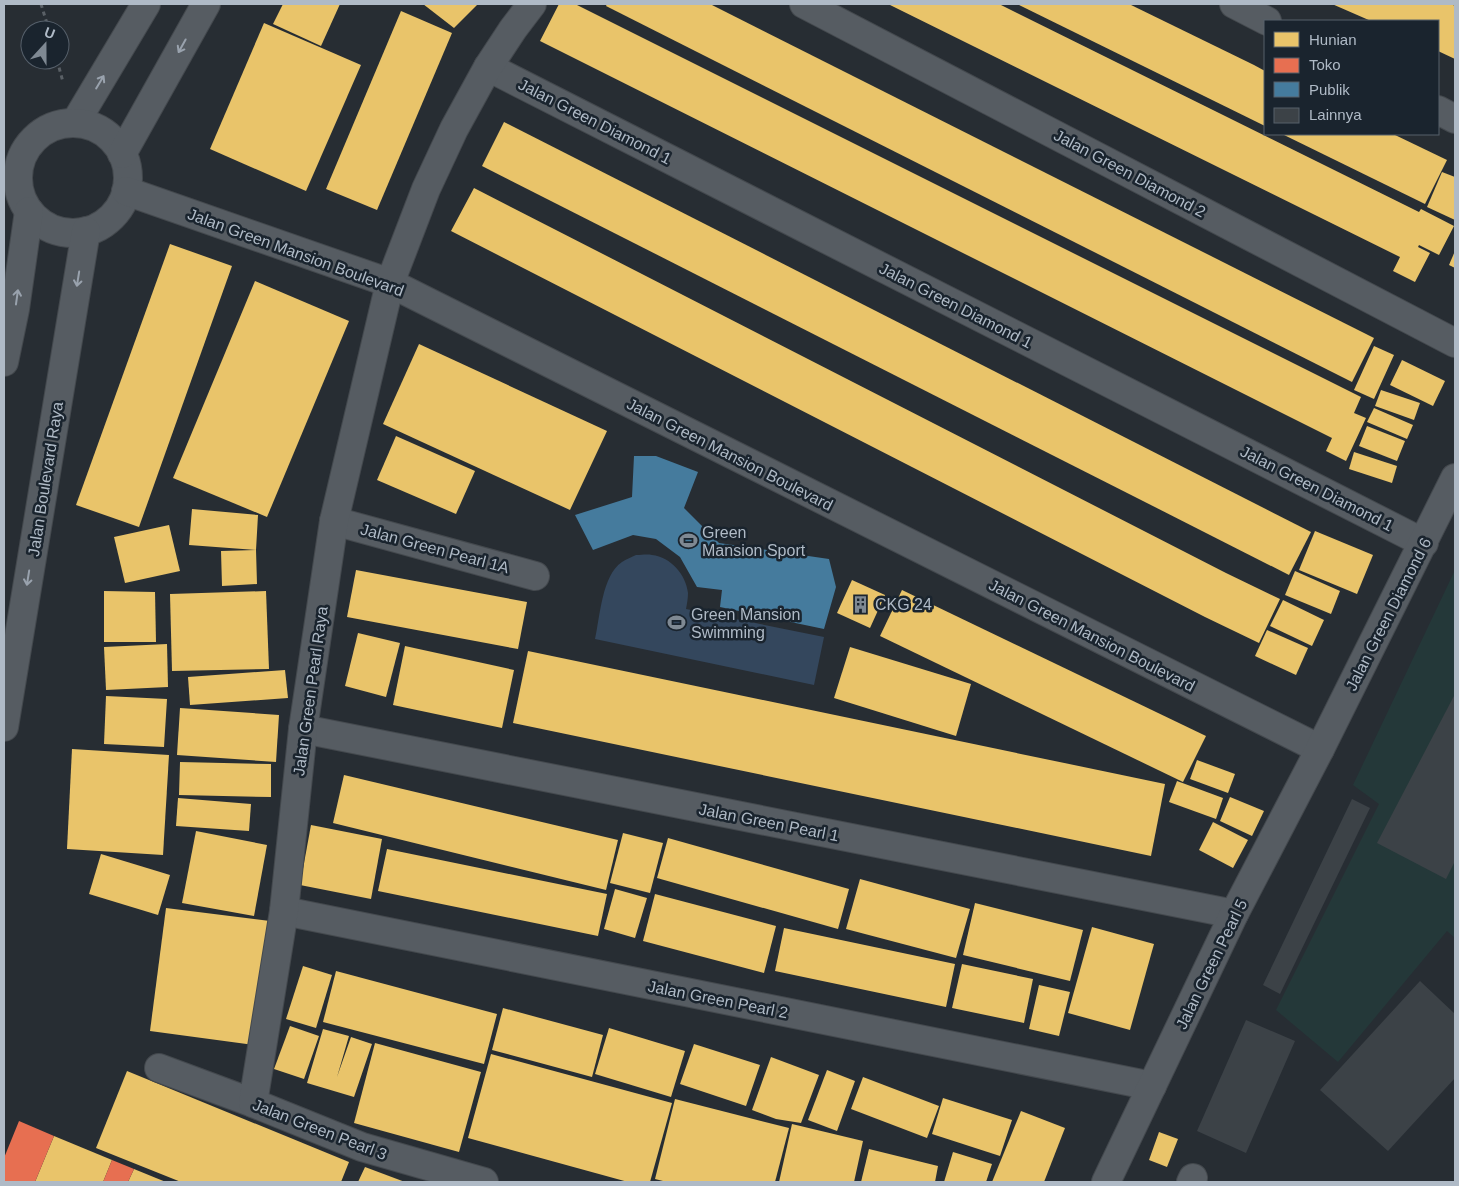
<svg xmlns="http://www.w3.org/2000/svg" width="1459" height="1186" font-family="Helvetica,sans-serif">
<rect width="100%" height="100%" fill="#272d33"/>
<path fill="#243839" d="M1455,570V938L1447,931L1338,1062L1276,1010L1379,804L1353,785Z"/>
<path fill="#34475d" d="M636,555C642,555 647,554 652,555C671,557 686,575 688,593C688,598 687,604 686,609L824,637L814,685L595,639C600,617 602,575 622,562C626,559 632,557 636,555Z"/>
<g fill="#e9c46a">
<path d="M283,4H340L321,46L273,24Z"/>
<path d="M423,4H478L454,28Z"/>
<path d="M559,4H575L1361,397L1354,413L1366,418L1346,461L1326,451L1332,438L540,41Z"/>
<path d="M607,4H710L1374,338L1352,382L606,6Z"/>
<path d="M888,4H999L1419,212L1421,209L1454,226L1439,255L1419,245L1418,247L1430,253L1415,282L1393,271L1400,257Z"/>
<path d="M1017,4H1129L1254,65L1265,71V126Z"/>
<path d="M1332,4H1451L1455,6V59L1438,51V21H1371Z"/>
<path d="M401,11L452,33L377,210L326,189Z"/>
<path d="M264,23L361,65L306,191L210,149Z"/>
<path d="M504,122L1311,532L1289,575L482,166Z"/>
<path d="M1282,134H1393L1447,160L1425,204Z"/>
<path d="M1442,172L1455,177V220L1427,207Z"/>
<path d="M474,188L1226,573L1280,599L1259,643L1205,617L451,231Z"/>
<path d="M170,244L232,266L139,527L76,505Z"/>
<path d="M1455,251V268L1449,265Z"/>
<path d="M255,281L349,321L267,517L173,478Z"/>
<path d="M419,344L607,431L570,510L383,424Z"/>
<path d="M1374,346L1394,355L1374,399L1354,390Z"/>
<path d="M1402,360L1445,381L1433,406L1390,385Z"/>
<path d="M1381,390L1420,403L1414,420L1375,406Z"/>
<path d="M1374,408L1413,425L1407,439L1367,422Z"/>
<path d="M1367,426L1405,441L1397,461L1359,446Z"/>
<path d="M396,436L475,471L456,514L377,480Z"/>
<path d="M1354,452L1397,466L1392,483L1349,469Z"/>
<path d="M192,509L258,515L256,550L257,584L222,586L221,551L256,550L189,545Z"/>
<path d="M169,525L180,571L125,583L114,537Z"/>
<path d="M1315,531L1373,555L1357,594L1299,570Z"/>
<path d="M356,570L527,602L518,649L347,617Z"/>
<path d="M1295,571L1340,591L1331,614L1285,595Z"/>
<path d="M852,580L885,595L870,628L837,613Z"/>
<path d="M902,590L1206,736L1183,782L880,636Z"/>
<path d="M104,591L155,592L156,642H104Z"/>
<path d="M266,591L269,669L172,671L170,594Z"/>
<path d="M1283,600L1324,620L1312,646L1270,626Z"/>
<path d="M1267,630L1308,648L1296,675L1255,656Z"/>
<path d="M358,633L400,643L386,697L345,686Z"/>
<path d="M167,644L168,687L106,690L104,647Z"/>
<path d="M405,646L514,670L502,728L393,705Z"/>
<path d="M850,647L971,684L956,736L834,698Z"/>
<path d="M528,651L1165,784L1151,856L513,723Z"/>
<path d="M285,670L288,698L190,705L188,677Z"/>
<path d="M106,696L167,699L164,747L104,744Z"/>
<path d="M180,708L279,715L276,762L177,755Z"/>
<path d="M72,749L169,755L163,855L67,849Z"/>
<path d="M1197,760L1235,774L1228,793L1190,779Z"/>
<path d="M180,762L271,764V797L179,795Z"/>
<path d="M344,775L618,840L606,890L333,823Z"/>
<path d="M1177,781L1223,798L1216,819L1169,802Z"/>
<path d="M1230,797L1264,811L1252,836L1220,821Z"/>
<path d="M178,798L251,804L249,831L176,826Z"/>
<path d="M1213,822L1248,840L1233,868L1199,850Z"/>
<path d="M311,825L382,839L371,899L300,885Z"/>
<path d="M196,831L267,845L254,916L182,903Z"/>
<path d="M623,833L663,843L650,893L610,883Z"/>
<path d="M668,838L849,889L838,929L657,878Z"/>
<path d="M387,849L607,894L598,936L378,891Z"/>
<path d="M101,854L170,875L158,915L89,894Z"/>
<path d="M860,879L970,909L956,958L846,929Z"/>
<path d="M615,889L647,898L635,938L604,929Z"/>
<path d="M655,894L776,926L764,973L643,941Z"/>
<path d="M975,903L1083,930L1070,981L963,955Z"/>
<path d="M166,908L270,921L254,1045L150,1031Z"/>
<path d="M1092,927L1154,944L1130,1030L1068,1013Z"/>
<path d="M784,928L955,964L946,1007L775,971Z"/>
<path d="M962,964L1033,979L1024,1023L952,1008Z"/>
<path d="M303,966L332,975L316,1028L286,1019Z"/>
<path d="M336,971L497,1014L484,1064L323,1022Z"/>
<path d="M1039,985L1070,992L1059,1036L1029,1029Z"/>
<path d="M503,1008L603,1035L592,1077L492,1050Z"/>
<path d="M290,1026L319,1036L304,1079L274,1069Z"/>
<path d="M609,1028L685,1051L671,1097L595,1074Z"/>
<path d="M323,1029L349,1036L337,1077L351,1037L372,1044L354,1097L307,1083Z"/>
<path d="M375,1043L481,1072L459,1152L354,1123Z"/>
<path d="M694,1044L760,1065L746,1106L680,1084Z"/>
<path d="M491,1054L672,1103L650,1182H628L468,1138Z"/>
<path d="M771,1057L819,1075L801,1123L776,1119L752,1110Z"/>
<path d="M827,1070L855,1081L837,1131L808,1120Z"/>
<path d="M127,1071L349,1162L341,1182H181L96,1148Z"/>
<path d="M863,1077L939,1106L927,1138L851,1109Z"/>
<path d="M943,1098L1012,1120L1000,1156L932,1134Z"/>
<path d="M675,1099L789,1128L775,1182H667L655,1179Z"/>
<path d="M1021,1111L1065,1128L1044,1182H992Z"/>
<path d="M792,1124L863,1141L854,1182H779Z"/>
<path d="M1159,1132L1178,1139L1167,1167L1149,1160Z"/>
<path d="M54,1136L112,1160L103,1182H35Z"/>
<path d="M869,1149L938,1166L935,1182H861Z"/>
<path d="M953,1152L992,1164L986,1182H944Z"/>
<path d="M365,1167L405,1182H358Z"/>
<path d="M134,1169L156,1178L166,1182H128Z"/>
</g>
<g fill="#e76f51">
<path d="M19,1121L54,1136L35,1182H4V1158Z"/>
<path d="M112,1160L134,1169L128,1182H103Z"/>
</g>
<path fill="#457b9d" d="M634,456H656L698,472L684,508L719,543L829,559L836,587L824,629L720,607L722,590L697,587L680,557L656,539L633,535L593,550L575,515L632,497Z"/>
<g fill="#3c4247">
<path d="M1455,694V861L1446,879L1377,843Z"/>
<path d="M1352,799L1370,808L1280,994L1263,985Z"/>
<path d="M1420,981L1455,1014V1078L1388,1151L1320,1090Z"/>
<path d="M1246,1020L1295,1041L1246,1153L1197,1131Z"/>
</g>
<g fill="none" stroke-linecap="round" stroke-linejoin="round">
<defs>
<g id="minor">
<path d="M804,4L1455,343"/>
<path d="M1234,4L1267,21"/>
<path d="M488,67L1424,543"/>
<path d="M1438,110L1455,119"/>
<path d="M75,123L146,4"/>
<circle cx="73" cy="178" r="55"/>
<path d="M122,154L206,4"/>
<path d="M126,191L390,283L1320,749"/>
<path d="M4,362L15,309L29,211"/>
<path d="M334,521L535,576"/>
<path d="M4,727L86,231"/>
<path d="M303,729L1234,914"/>
<path d="M284,911L1152,1086"/>
<path d="M159,1068L253,1103L362,1147L484,1182"/>
<path d="M253,1103L284,911L303,729L334,521L390,283L426,189L454,129L488,67L513,29L532,4"/>
<path d="M1106,1182L1234,914L1320,749L1455,478"/>
<path d="M1191,1182L1193,1178"/>
</g>
</defs>
<use href="#minor" stroke="#44494e" stroke-width="30"/>
<g stroke="#5a6066" stroke-width="3" stroke-dasharray="4 4" stroke-linecap="butt">
<path d="M41,4L49,30"/>
<path d="M57,60L63,82"/>
</g>
<use href="#minor" stroke="#565c62" stroke-width="28"/>
</g>
<defs><path id="oneway-shaft" d="M-6 0H5M1.5-3L5.5 0L1.5 3" fill="none" stroke-width="1.6" stroke-linecap="round" stroke-linejoin="round" transform="scale(1.25)"/></defs>
<g stroke="#99a2ad">
<use href="#oneway-shaft" transform="translate(182 46) rotate(119)"/>
<use href="#oneway-shaft" transform="translate(100 82) rotate(-59)"/>
<use href="#oneway-shaft" transform="translate(78 279) rotate(99)"/>
<use href="#oneway-shaft" transform="translate(17 297) rotate(-82)"/>
<use href="#oneway-shaft" transform="translate(28 578) rotate(99)"/>
</g>
<defs>
<symbol id="stadium-bare" viewBox="-9 -9 18 18"><path d="M0-5a6.5 5 0 1 0 0 10a6.5 5 0 1 0 0-10ZM-3.5-1.8h7v3.6h-7Z" fill="#7f8993" stroke="#1a242e" stroke-width="2.5" paint-order="stroke"/></symbol>
<symbol id="building-bare" viewBox="-9 -9 18 18"><path d="M-4-6H4V6H1V3H-1V6H-4ZM-2.5-4.3h1.7v1.8h-1.7ZM.8-4.3h1.7v1.8H.8ZM-2.5-1h1.7V.8h-1.7ZM.8-1h1.7V.8H.8Z" fill="#7f8993" stroke="#1a242e" stroke-width="2.5" paint-order="stroke"/></symbol>
</defs>
<g fill-rule="evenodd">
<use href="#stadium-bare" x="676" y="528" width="25" height="25"/>
<use href="#building-bare" x="848" y="592" width="25" height="25"/>
<use href="#stadium-bare" x="664" y="610" width="25" height="25"/>
</g>
<g text-anchor="middle" stroke-width="5" stroke-linejoin="round" paint-order="stroke">
<g font-size="16" fill="#afbac6" stroke="#1a242e">
<text transform="translate(595 121) rotate(27)" y="6">Jalan Green Diamond 1</text>
<text transform="translate(1130 173) rotate(28)" y="6">Jalan Green Diamond 2</text>
<text transform="translate(296 252) rotate(20)" y="6">Jalan Green Mansion Boulevard</text>
<text transform="translate(956 305) rotate(27)" y="6">Jalan Green Diamond 1</text>
<text transform="translate(730 454) rotate(27)" y="6">Jalan Green Mansion Boulevard</text>
<text transform="translate(45 479) rotate(-81)" y="6">Jalan Boulevard Raya</text>
<text transform="translate(1317 488) rotate(27)" y="6">Jalan Green Diamond 1</text>
<text transform="translate(435 548) rotate(15)" y="6">Jalan Green Pearl 1A</text>
<text transform="translate(1388 614) rotate(-63)" y="6">Jalan Green Diamond 6</text>
<text transform="translate(1092 635) rotate(27)" y="6">Jalan Green Mansion Boulevard</text>
<text transform="translate(310 691) rotate(-82)" y="6">Jalan Green Pearl Raya</text>
<text transform="translate(769 822) rotate(11)" y="6">Jalan Green Pearl 1</text>
<text transform="translate(1211 964) rotate(-64)" y="6">Jalan Green Pearl 5</text>
<text transform="translate(718 999) rotate(11)" y="6">Jalan Green Pearl 2</text>
<text transform="translate(320 1129) rotate(21)" y="6">Jalan Green Pearl 3</text>
</g>
<g font-size="16" fill="#afbac6" stroke="#1a242e" text-anchor="start">
<text x="702" y="538">Green<tspan x="702" dy="18">Mansion Sport</tspan></text>
<text x="875" y="610">CKG 24</text>
<text x="691" y="620">Green Mansion<tspan x="691" dy="18">Swimming</tspan></text>
</g>
</g>
<rect width="1459" height="1186" fill="none" stroke="#afbac6" stroke-width="10"/>
<rect x="1264" y="20" width="175" height="115" fill="#1a242e" stroke="#56606b"/>
<rect x="1274" y="32" width="25" height="15" fill="#e9c46a" stroke="#56606b"/>
<text x="1309" y="45" font-size="15" fill="#afbac6">Hunian</text>
<rect x="1274" y="58" width="25" height="15" fill="#e76f51" stroke="#56606b"/>
<text x="1309" y="70" font-size="15" fill="#afbac6">Toko</text>
<rect x="1274" y="82" width="25" height="15" fill="#457b9d" stroke="#56606b"/>
<text x="1309" y="95" font-size="15" fill="#afbac6">Publik</text>
<rect x="1274" y="108" width="25" height="15" fill="#3c4247" stroke="#56606b"/>
<text x="1309" y="120" font-size="15" fill="#afbac6">Lainnya</text>
<g transform="translate(45 45) rotate(21)"><circle r="24" fill="#1a242e" stroke="#56606b"/>
<path d="M0-4L9 19L0 12L-9 19Z" fill="#7f8993"/>
<text y="-8" font-size="14" font-weight="bold" text-anchor="middle" fill="#afbac6">U</text>
</g>
</svg>
